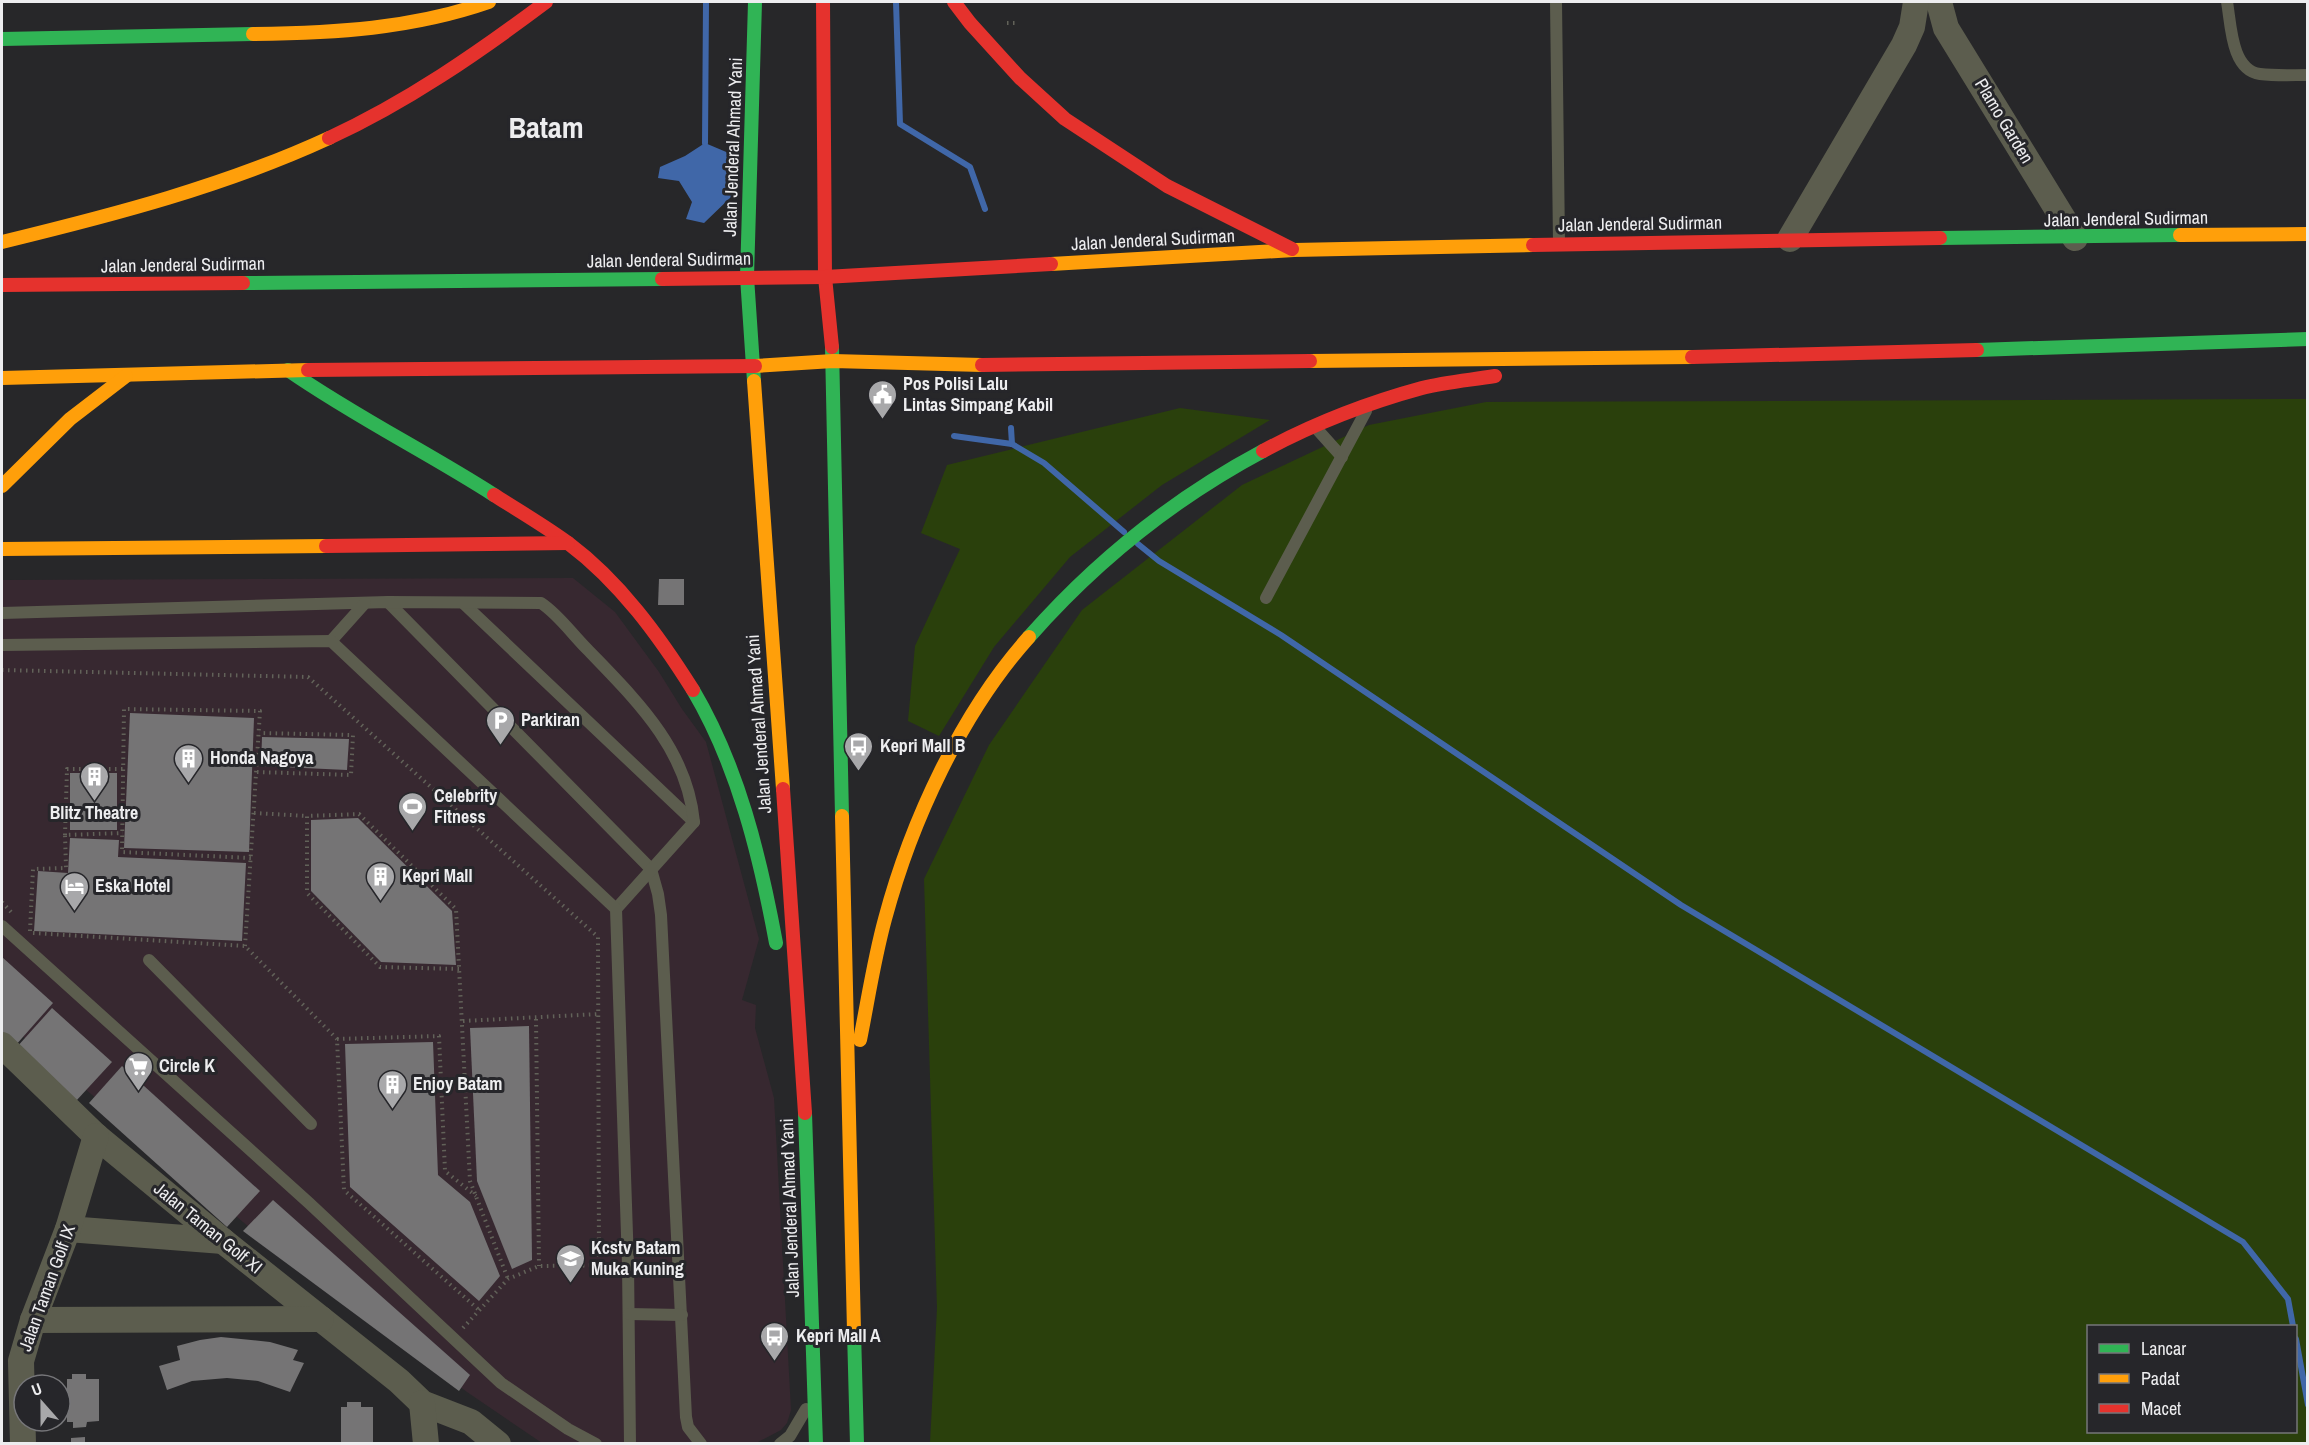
<svg xmlns="http://www.w3.org/2000/svg" width="2309" height="1445" font-family="'Archivo Narrow',sans-serif">
<rect width="100%" height="100%" fill="#272729"/>
<path fill="#372830" d="M573,578L615,612L659,672L682,709L706,742L759,939L742,1000L756,1005L755,1028L774,1098L791,1410L787,1423L781,1430L756,1443H542L467,1392L288,1260L2,1019V580Z"/>
<g fill="#2a400c" fill-rule="evenodd">
<path d="M2307,399V1443H930L937,1308L924,879L989,745L1082,610L1242,485L1369,425L1486,402ZM2088,1326H2296V1432H2088Z"/>
<path d="M1180,408L1270,420L1162,485L1070,557L994,647L939,736L908,721L915,646L960,549L921,533L947,465Z"/>
</g>
<path fill="#4067a8" d="M705,143L731,154L726,172L735,185L731,197L704,223L686,219L692,202L679,181L658,178L660,167L685,156Z"/>
<g fill="none" stroke-linecap="round" stroke-linejoin="round">
<g stroke="#4067a8" stroke-width="6">
<path d="M896,2L900,124L970,167L985,209"/>
<path d="M705,143L706,2"/>
<path d="M1011,428L1012,444"/>
<path d="M954,436L1012,444L1044,463L1124,532"/>
<path d="M1138,544L1159,561L1281,635L1681,905L2243,1242L2288,1299L2293,1326"/>
<path d="M2296,1339L2308,1405"/>
</g>
</g>
<g fill="#757475">
<path d="M659,579H684V605H658Z"/>
<path d="M130,713L254,718L249,852L124,848Z"/>
<path d="M262,737L349,739L347,770L261,766Z"/>
<rect x="70" y="773" width="47" height="57"/>
<path d="M358,818L452,911L456,965L381,962L311,891V820Z"/>
<path d="M70,838L119,840L118,857L246,863L242,941L34,931L38,871L68,873Z"/>
<path d="M2,957L53,1003L15,1046L2,1034Z"/>
<path d="M52,1008L112,1062L76,1101L16,1048Z"/>
<path d="M529,1026L532,1260L512,1269L477,1181L470,1028Z"/>
<path d="M433,1042L438,1175L470,1202L500,1276L479,1301L350,1187L345,1044Z"/>
<path d="M122,1066L260,1191L227,1227L89,1103Z"/>
<path d="M273,1200L470,1375L459,1391L243,1231Z"/>
<path d="M221,1337L270,1342L298,1350L293,1360L304,1363L290,1392L258,1381L227,1378L192,1381L167,1390L159,1366L180,1360L177,1346L200,1340Z"/>
<path d="M72,1374H86V1379H99V1421L87,1422L86,1427L73,1428V1422H67V1379H72Z"/>
<path d="M347,1402H361V1407H373V1444H341V1407H347Z"/>
<path d="M85,1437V1444H71V1438Z"/>
</g>
<g fill="none" stroke-linecap="round" stroke-linejoin="round">
<g stroke="#626259" stroke-width="4" stroke-dasharray="1.5 4.5" stroke-linecap="butt">
<path d="M1007,23H1018"/>
<path d="M2,670L308,677L598,937L599,1265"/>
<path d="M257,772L351,775L353,735L259,733"/>
<path d="M254,813L307,816"/>
<path d="M65,835L67,769H123"/>
<path d="M2,902L11,912"/>
<path d="M30,931L33,869L66,868L65,835L123,833"/>
<path d="M33,933L245,946L337,1039L344,1190L480,1311"/>
<path d="M245,946L260,711L124,709L122,852L251,858"/>
<path d="M459,969L380,967L307,893V816L359,814L456,909L470,1181L508,1279"/>
<path d="M536,1019L539,1266"/>
<path d="M463,1021L599,1014"/>
<path d="M337,1039L439,1036L445,1171L476,1196"/>
<path d="M463,1328L508,1279L539,1266L614,1265"/>
</g>
<g stroke="#5c5d4e" stroke-width="12">
<path d="M1556,2L1559,243"/>
<path d="M2227,2C2231,24 2231,70 2260,74C2276,76 2292,75 2308,75"/>
<path d="M1316,428L1342,457"/>
<path d="M1266,598L1366,411"/>
<path d="M388,602L651,869L658,894L661,915L686,1417L688,1427L701,1444"/>
<path d="M463,603L694,822"/>
<path d="M2,613L388,602L541,603C558,614 572,634 587,649C635,699 687,748 694,822L616,909"/>
<path d="M331,641L365,603"/>
<path d="M2,645L331,641L616,909L628,1264L630,1444"/>
<path d="M2,926L309,1203L501,1383L568,1429L596,1444"/>
<path d="M149,960L311,1124"/>
<path d="M629,1314L682,1315"/>
<path d="M780,1444L790,1436L806,1409"/>
</g>
<g stroke="#5c5d4e" stroke-width="26">
<path d="M1939,2L1946,28L2075,238"/>
<path d="M1790,239L1904,45L1912,27L1916,2"/>
<path d="M2,1045L96,1136L223,1241L399,1381L422,1403L471,1422L498,1444"/>
<path d="M68,1229L223,1241"/>
<path d="M33,1320L321,1319"/>
<path d="M422,1403L426,1444"/>
<path d="M23,1444L21,1361L33,1320L68,1229L96,1136"/>
</g>
<g stroke="#30b455" stroke-width="14">
<path d="M2,39L253,34"/>
<path d="M1940,238L2180,235"/>
<path d="M243,283L662,279"/>
<path d="M832,347L842,816"/>
<path d="M1977,350L2308,339"/>
<path d="M288,370C354,416 427,452 494,495"/>
<path d="M754,381L747,277L755,2"/>
<path d="M1029,637C1096,561 1173,499 1263,451"/>
<path d="M693,690C738,766 760,856 776,943"/>
<path d="M805,1113L816,1444"/>
<path d="M854,1331L857,1444"/>
</g>
<g stroke="#ff9f0a" stroke-width="14">
<path d="M253,34C335,33 411,29 489,2"/>
<path d="M2180,235L2308,234"/>
<path d="M2,242C113,215 225,186 329,138"/>
<path d="M1051,264L1294,250L1533,245"/>
<path d="M1310,361L1692,357"/>
<path d="M755,366L833,361L982,365"/>
<path d="M2,378L308,370"/>
<path d="M754,381L783,789"/>
<path d="M2,486L70,419L126,376"/>
<path d="M2,549L326,546"/>
<path d="M842,816L854,1331"/>
<path d="M860,1040C868,1000 874,959 885,919C911,822 961,713 1029,637"/>
</g>
<g stroke="#e5322d" stroke-width="14">
<path d="M823,2L825,277L832,347"/>
<path d="M954,2L970,23L1020,78L1065,119L1167,186L1292,249"/>
<path d="M329,138C407,102 478,53 546,2"/>
<path d="M1533,245L1940,238"/>
<path d="M662,279L825,277L1051,264"/>
<path d="M2,285L243,283"/>
<path d="M1692,357L1977,350"/>
<path d="M982,365L1310,361"/>
<path d="M308,370L755,366"/>
<path d="M1263,451C1313,424 1367,403 1422,388C1446,382 1471,380 1495,376"/>
<path d="M494,495C519,511 545,526 568,543C620,582 659,636 693,690"/>
<path d="M326,546L568,543"/>
<path d="M783,789L805,1113"/>
</g>
</g>
<defs>
<symbol id="civic-pin" viewBox="-11 -11 22 30"><path d="M0 17L-7.5 6A9.5 9.5 0 1 1 7.5 6Z" fill="#a8a8aa" stroke="#26262a"/><path d="M-.6-6.5H3V-4.5H.6V-3L4-1V1h2V6H-6V1h2V-1L-.6-3ZM-1.2 2.5V6h2.4V2.5Z" fill="#fff"/></symbol>
<symbol id="parking-pin" viewBox="-11 -11 22 30"><path d="M0 17L-7.5 6A9.5 9.5 0 1 1 7.5 6Z" fill="#a8a8aa" stroke="#26262a"/><path d="M-3.5-5.5H1a3.5 3.5 0 0 1 0 7H-1V5.5H-3.5ZM-1-3.4V-.6H.8a1.4 1.4 0 0 0 0-2.8Z" fill="#fff"/></symbol>
<symbol id="bus-pin" viewBox="-11 -11 22 30"><path d="M0 17L-7.5 6A9.5 9.5 0 1 1 7.5 6Z" fill="#a8a8aa" stroke="#26262a"/><path d="M-5-6H5V4H4V6H2V4H-2V6H-4V4H-5ZM-3.5-4V0h7V-4ZM-3.5 1.2v1.5H-2V1.2ZM2 1.2v1.5H3.5V1.2Z" fill="#fff"/></symbol>
<symbol id="building-pin" viewBox="-11 -11 22 30"><path d="M0 17L-7.5 6A9.5 9.5 0 1 1 7.5 6Z" fill="#a8a8aa" stroke="#26262a"/><path d="M-4-6H4V6H1V3H-1V6H-4ZM-2.5-4.3h1.7v1.8h-1.7ZM.8-4.3h1.7v1.8H.8ZM-2.5-1h1.7V.8h-1.7ZM.8-1h1.7V.8H.8Z" fill="#fff"/></symbol>
<symbol id="stadium-pin" viewBox="-11 -11 22 30"><path d="M0 17L-7.5 6A9.5 9.5 0 1 1 7.5 6Z" fill="#a8a8aa" stroke="#26262a"/><path d="M0-5a6.5 5 0 1 0 0 10a6.5 5 0 1 0 0-10ZM-3.5-1.8h7v3.6h-7Z" fill="#fff"/></symbol>
<symbol id="hotel-pin" viewBox="-11 -11 22 30"><path d="M0 17L-7.5 6A9.5 9.5 0 1 1 7.5 6Z" fill="#a8a8aa" stroke="#26262a"/><path d="M-6-4.5h1.5V1H6V5H4.5V3h-9V5H-6ZM-4 0a1.8 1.8 0 1 1 3.6 0ZM.5 0V-2.5h3Q6-2.5 6 0Z" fill="#fff"/></symbol>
<symbol id="supermarket-pin" viewBox="-11 -11 22 30"><path d="M0 17L-7.5 6A9.5 9.5 0 1 1 7.5 6Z" fill="#a8a8aa" stroke="#26262a"/><path d="M-6-5.5h2.5l.6 2H6L4.5 2H-2.5L-4.4-4H-6ZM-1.5 3.2a1.3 1.3 0 1 0 .1 0ZM3 3.2a1.3 1.3 0 1 0 .1 0Z" fill="#fff"/></symbol>
<symbol id="school-pin" viewBox="-11 -11 22 30"><path d="M0 17L-7.5 6A9.5 9.5 0 1 1 7.5 6Z" fill="#a8a8aa" stroke="#26262a"/><path d="M0-5L7-2L0 1L-7-2ZM-4 1L0 2.5L4 1V4Q0 6-4 4Z" fill="#fff"/></symbol>
</defs>
<g fill-rule="evenodd">
<use href="#civic-pin" x="866" y="378" width="33" height="45"/>
<use href="#parking-pin" x="484" y="704" width="33" height="45"/>
<use href="#bus-pin" x="842" y="730" width="33" height="45"/>
<use href="#building-pin" x="172" y="742" width="33" height="45"/>
<use href="#building-pin" x="78" y="760" width="33" height="45"/>
<use href="#stadium-pin" x="396" y="790" width="33" height="45"/>
<use href="#building-pin" x="364" y="860" width="33" height="45"/>
<use href="#hotel-pin" x="58" y="870" width="33" height="45"/>
<use href="#supermarket-pin" x="122" y="1050" width="33" height="45"/>
<use href="#building-pin" x="376" y="1068" width="33" height="45"/>
<use href="#school-pin" x="554" y="1242" width="33" height="45"/>
<use href="#bus-pin" x="758" y="1320" width="33" height="45"/>
</g>
<g text-anchor="middle" stroke-width="6" stroke-linejoin="round" paint-order="stroke">
<g font-size="18" fill="#ededef" stroke="#26262a">
<text transform="translate(2004 121) rotate(59)" y="6">Plamo Garden</text>
<text transform="translate(733 147) rotate(-88)" y="6">Jalan Jenderal Ahmad Yani</text>
<text transform="translate(2126 219) rotate(-1)" y="6">Jalan Jenderal Sudirman</text>
<text transform="translate(1640 224) rotate(-1)" y="6">Jalan Jenderal Sudirman</text>
<text transform="translate(1153 240) rotate(-3)" y="6">Jalan Jenderal Sudirman</text>
<text transform="translate(669 260) rotate(-1)" y="6">Jalan Jenderal Sudirman</text>
<text transform="translate(183 265) rotate(-1)" y="6">Jalan Jenderal Sudirman</text>
<text transform="translate(759 724) rotate(-94)" y="6">Jalan Jenderal Ahmad Yani</text>
<text transform="translate(790 1208) rotate(-92)" y="6">Jalan Jenderal Ahmad Yani</text>
<text transform="translate(208 1228) rotate(39)" y="6">Jalan Taman Golf XI</text>
<text transform="translate(47 1288) rotate(-70)" y="6">Jalan Taman Golf IX</text>
</g>
<g font-size="18" font-weight="bold" fill="#ededef" stroke="#26262a" text-anchor="start">
<text x="903" y="390">Pos Polisi Lalu<tspan x="903" dy="21">Lintas Simpang Kabil</tspan></text>
<text x="521" y="726">Parkiran</text>
<text x="880" y="752">Kepri Mall B</text>
<text x="210" y="764">Honda Nagoya</text>
<text x="434" y="802">Celebrity<tspan x="434" dy="21">Fitness</tspan></text>
<text x="94" y="819" text-anchor="middle">Blitz Theatre</text>
<text x="402" y="882">Kepri Mall</text>
<text x="95" y="892">Eska Hotel</text>
<text x="159" y="1072">Circle K</text>
<text x="413" y="1090">Enjoy Batam</text>
<text x="591" y="1254">Kcstv Batam<tspan x="591" dy="21">Muka Kuning</tspan></text>
<text x="796" y="1342">Kepri Mall A</text>
</g>
<g font-size="30" font-weight="bold" fill="#ededef" stroke="#26262a">
<text x="546" y="138">Batam</text>
</g>
</g>
<rect width="2309" height="1445" fill="none" stroke="#ededef" stroke-width="6"/>
<rect x="2087" y="1325" width="210" height="108" fill="#26262a" stroke="#767679" stroke-width="1.5"/>
<rect x="2099" y="1344" width="30" height="9" fill="#30b455" stroke="#767679" stroke-width="1.5"/>
<text x="2141" y="1355" font-size="18" fill="#ededef">Lancar</text>
<rect x="2099" y="1374" width="30" height="9" fill="#ff9f0a" stroke="#767679" stroke-width="1.5"/>
<text x="2141" y="1385" font-size="18" fill="#ededef">Padat</text>
<rect x="2099" y="1404" width="30" height="9" fill="#e5322d" stroke="#767679" stroke-width="1.5"/>
<text x="2141" y="1415" font-size="18" fill="#ededef">Macet</text>
<g transform="translate(42 1403) rotate(339)"><circle r="28" fill="#26262a" stroke="#767679" stroke-width="1.5"/>
<path d="M0-4.5L10 22L0 15L-10 22Z" fill="#a8a8aa"/>
<text y="-9" font-size="16" font-weight="bold" text-anchor="middle" fill="#ededef">U</text>
</g>
</svg>
